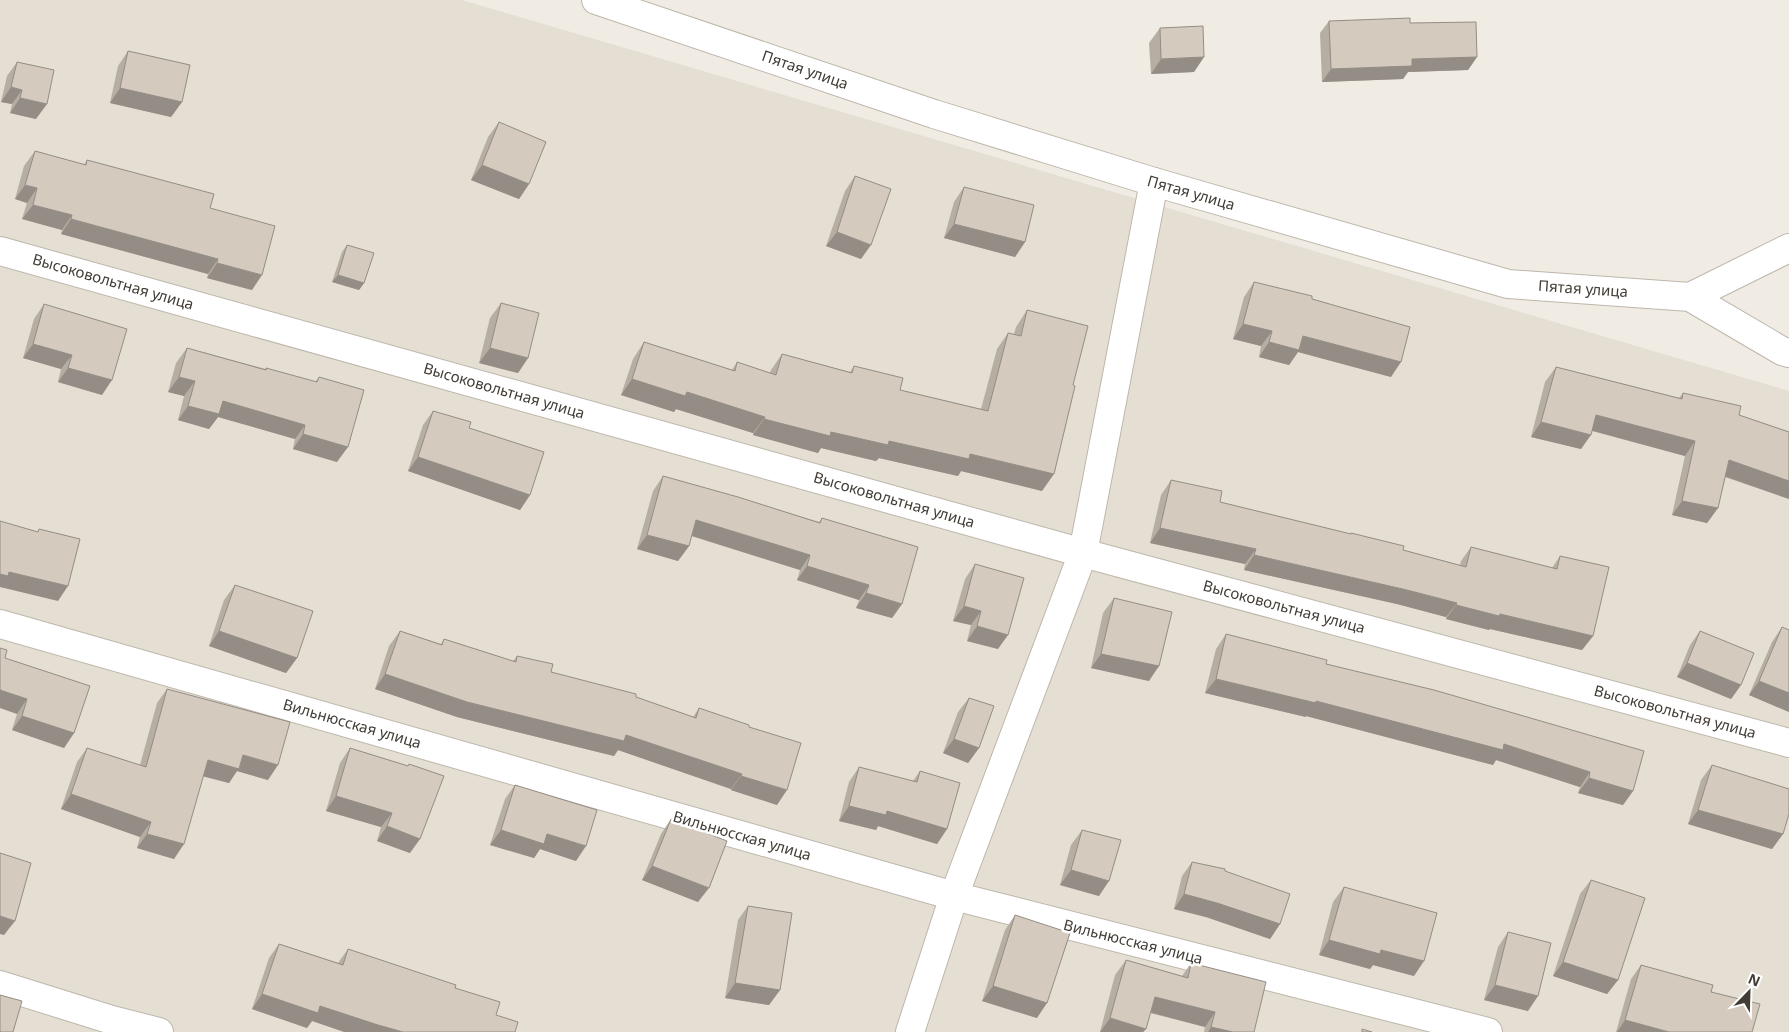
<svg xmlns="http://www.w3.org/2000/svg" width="1789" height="1032" font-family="'Noto Sans',sans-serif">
<rect width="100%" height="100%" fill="#f0ece4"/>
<path fill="#e4ded3" d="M0,0H462L1789,391V1032H0Z"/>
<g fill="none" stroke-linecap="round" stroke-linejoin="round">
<defs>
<g id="minor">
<path d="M596,0L934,114L1154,182L1508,284L1690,297L1782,351L1789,353"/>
<path d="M0,251L1083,553L1789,743"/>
<path d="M1690,297L1789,248"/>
<path d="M0,624L954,896L1488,1032"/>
<path d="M0,985L112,1020L159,1032"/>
<path d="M910,1032L954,896L1083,553L1154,182"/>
</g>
</defs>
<use href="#minor" stroke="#beb6ab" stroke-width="30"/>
<use href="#minor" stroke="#fff" stroke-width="28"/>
</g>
<g fill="#b6aea3">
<path d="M1329,21L1410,23L1477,57L1468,70L1408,72L1403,79L1322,82L1320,33Z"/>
<path d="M1160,28L1204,57L1194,72L1151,74L1149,43Z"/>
<path d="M128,51L182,102L171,117L110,103L118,66Z"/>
<path d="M17,62L36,119L10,113L12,104L1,102L7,76Z"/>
<path d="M499,122L529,184L519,199L471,180L488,137Z"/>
<path d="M35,151L84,165L87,160L210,208L252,290L207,278L208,274L61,234L62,230L22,219L27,203L15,199L24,166Z"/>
<path d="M855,176L861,259L826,246L845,191Z"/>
<path d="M964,187L1025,242L1015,257L944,238L954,202Z"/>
<path d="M347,245L364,283L359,290L332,282L342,252Z"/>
<path d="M1254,282L1312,299L1391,377L1298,352L1289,365L1259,357L1261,346L1233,339L1244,297Z"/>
<path d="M501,303L528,358L518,373L479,363L490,318Z"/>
<path d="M44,304L102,395L58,382L61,369L23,358L34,319Z"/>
<path d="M1027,310L1042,491L961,471L958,476L879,458L876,461L821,448L818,453L753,435V433L676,409L674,412L621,395L633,359L644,342L732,370L737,362L770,373L771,370L782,354L850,372L854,366L900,390L981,409L997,349L1008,333L1014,334L1016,327Z"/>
<path d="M187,348L265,369L266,368L315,382L319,377L337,462L293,449L295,439L218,417L209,429L178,420L184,396L168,392L176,363Z"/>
<path d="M1556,367L1679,398L1683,393L1739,415L1789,432V499L1725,477L1718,508L1707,523L1672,515L1685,456L1592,431L1581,449L1531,437L1545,382Z"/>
<path d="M433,411L469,428L530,495L520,510L408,471L423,425Z"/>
<path d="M663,476L819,522L822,518L902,604L892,618L856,608L859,600L797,580L800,570L691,536L689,546L678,561L637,549L653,491Z"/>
<path d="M1171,480L1220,502L1350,534L1351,533L1403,550L1460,565L1461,561L1471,547L1552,568L1560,556L1593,636L1582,650L1490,629L1489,630L1446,619V617L1397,604L1244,570L1245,564L1150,543L1161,495Z"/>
<path d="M975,564L998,649L967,641L971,625L953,621L965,579Z"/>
<path d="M235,585L297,658L286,673L209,646L224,600Z"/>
<path d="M1114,598L1149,681L1091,668L1103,613Z"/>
<path d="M1782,627L1789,712L1749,695L1772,642Z"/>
<path d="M400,631L441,644L444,639L513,661L517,656L551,672L636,697L693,717L699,708L749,727L777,805L731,790V789L618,750L614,756L457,717L375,689L389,646Z"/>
<path d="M1700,631L1741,685L1731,699L1677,677L1690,645Z"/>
<path d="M1226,634L1326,664L1633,791L1623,805L1578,793L1580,787L1496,760L1493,765L1306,716V717L1205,693L1216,649Z"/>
<path d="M5,658L74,733L64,748L12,730L17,714Z"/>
<path d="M167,689L268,780L237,771L229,783L203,776L174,859L137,848L140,837L61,809L77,762L87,748L140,765L157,703Z"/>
<path d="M969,698L979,748L968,763L943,753L958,712Z"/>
<path d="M350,748L408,766L409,764L410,853L377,841L381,827L326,811L340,763Z"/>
<path d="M1712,765L1783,834L1772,849L1688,824L1701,780Z"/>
<path d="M859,767L913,781L920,771L947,829L937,844L878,826L876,830L839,821L849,782Z"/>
<path d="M515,785L576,861L540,849L534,858L490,845L505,799Z"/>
<path d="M671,819L698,902L642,880L661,834Z"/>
<path d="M1082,830L1099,896L1060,885L1071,845Z"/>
<path d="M1192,862L1225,871L1280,924L1270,939L1206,917L1174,909L1182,876Z"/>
<path d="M1591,880L1618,980L1607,994L1553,976L1580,894Z"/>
<path d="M1344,887L1414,976L1373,965L1370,969L1319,955L1333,902Z"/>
<path d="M748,906L780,990L769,1005L725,998L738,920Z"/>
<path d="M1015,915L1037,1018L982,1001L1005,930Z"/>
<path d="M1508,932L1528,1011L1484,1000L1498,947Z"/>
<path d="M279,944L338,963L348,949L455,988L496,1015L312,1021L307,1028L252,1009L269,958Z"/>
<path d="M1126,960L1182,976L1191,963L1254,1032H1204L1205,1027L1150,1013L1146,1029L1143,1032H1100L1115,975Z"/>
<path d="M1641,965L1711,992L1752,1032H1616L1631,979Z"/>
</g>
<g fill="#948d85">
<path d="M1204,57L1194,72L1151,74L1161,59Z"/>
<path d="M1477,57L1468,70L1408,72L1403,79L1322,82L1331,69L1412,59Z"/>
<path d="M11,87L22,90L12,104L1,102Z"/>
<path d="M120,88L182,102L171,117L110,103Z"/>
<path d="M20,98L47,104L36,119L10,113Z"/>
<path d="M482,165L529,184L519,199L471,180Z"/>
<path d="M25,185L37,188L27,203L15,199Z"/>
<path d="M33,205L72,215L62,230L22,219Z"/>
<path d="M71,219L218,259L208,274L61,234Z"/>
<path d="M954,224L1025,242L1015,257L944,238Z"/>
<path d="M837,232L871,245L861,259L826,246Z"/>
<path d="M217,263L262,275L252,290L207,278Z"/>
<path d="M338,275L364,283L359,290L332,282Z"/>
<path d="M1243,324L1272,331L1261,346L1233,339Z"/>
<path d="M1303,336L1401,362L1391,377L1298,352L1289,365L1259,357L1269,342Z"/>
<path d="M33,344L72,355L61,369L23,358Z"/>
<path d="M490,348L528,358L518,373L479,363Z"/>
<path d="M68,368L112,380L102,395L58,382Z"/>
<path d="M179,377L195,381L184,396L168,392Z"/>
<path d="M632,379L687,392L765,417L753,433L676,409L674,412L621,395Z"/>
<path d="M223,401L305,425L295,439L218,417L209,429L178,420L188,406Z"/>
<path d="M1596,415L1695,441L1685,456L1586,429Z"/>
<path d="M764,419L831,432L970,454L1054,474L1042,491L961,471L958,476L879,458L876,461L821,448L818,453L753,435Z"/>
<path d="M1541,422L1591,435L1581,449L1531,437Z"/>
<path d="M303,434L348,447L337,462L293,449Z"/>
<path d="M418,457L530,495L520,510L408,471Z"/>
<path d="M1729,460L1789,481V499L1718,474Z"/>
<path d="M1682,501L1718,508L1707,523L1672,515Z"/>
<path d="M696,520L810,555L800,570L686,534Z"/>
<path d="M1160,528L1256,549L1245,564L1150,543Z"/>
<path d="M647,535L689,546L678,561L637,549Z"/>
<path d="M1254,555L1407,590L1457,603L1446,617L1397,604L1244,570Z"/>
<path d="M807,566L869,585L859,600L797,580Z"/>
<path d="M9,572L68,586L58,601L0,587V574Z"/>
<path d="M866,593L902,604L892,618L856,608Z"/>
<path d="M1456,605L1500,614L1593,636L1582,650L1490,629L1489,630L1446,619Z"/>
<path d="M964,606L981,611L971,625L953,621Z"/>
<path d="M977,626L1008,635L998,649L967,641Z"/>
<path d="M219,631L297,658L286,673L209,646Z"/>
<path d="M1101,654L1159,666L1149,681L1091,668Z"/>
<path d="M1687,663L1741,685L1731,699L1677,677Z"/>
<path d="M385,674L626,735L742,774L731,789L618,750L614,756L457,717L375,689Z"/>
<path d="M1216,679L1504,744L1590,772L1580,787L1496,760L1493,765L1306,716V717L1205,693Z"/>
<path d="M1759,681L1789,693V712L1749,695Z"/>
<path d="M0,690L27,699L17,714L0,708Z"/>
<path d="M22,716L74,733L64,748L12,730Z"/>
<path d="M954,739L979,748L968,763L943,753Z"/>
<path d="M243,755L278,765L268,780L237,771L229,783L198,775L208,760Z"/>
<path d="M741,776L787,790L777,805L731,790Z"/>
<path d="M1589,778L1633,791L1623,805L1578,793Z"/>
<path d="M71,794L151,822L140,837L61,809Z"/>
<path d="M336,796L392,813L381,827L326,811Z"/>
<path d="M849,806L887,811L947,829L937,844L878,826L876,830L839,821Z"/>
<path d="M1698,810L1783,834L1772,849L1688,824Z"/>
<path d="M387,826L420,839L410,853L377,841Z"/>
<path d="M501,830L547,834L586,846L576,861L540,849L534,858L490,845Z"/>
<path d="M147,834L184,844L174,859L137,848Z"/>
<path d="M652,866L709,888L698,902L642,880Z"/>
<path d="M1071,870L1109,881L1099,896L1060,885Z"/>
<path d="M1184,894L1217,903L1280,924L1270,939L1206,917L1174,909Z"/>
<path d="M0,916L15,921L4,935L0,934Z"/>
<path d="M1329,940L1381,950L1424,961L1414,976L1373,965L1370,969L1319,955Z"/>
<path d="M1563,962L1618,980L1607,994L1553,976Z"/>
<path d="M735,983L780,990L769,1005L725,998Z"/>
<path d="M1495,985L1538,996L1528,1011L1484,1000Z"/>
<path d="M993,986L1047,1003L1037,1018L982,1001Z"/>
<path d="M262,994L320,1006L403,1032H344L312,1021L307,1028L252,1009Z"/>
<path d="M1155,997L1215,1012L1205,1027L1145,1011Z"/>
<path d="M1110,1018L1146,1029L1143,1032H1100Z"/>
<path d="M1625,1020L1669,1032H1617Z"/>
<path d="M1211,1027L1233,1032H1208Z"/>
</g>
<g fill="#d4cabe" stroke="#948d85">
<path d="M1410,18V23L1476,22L1477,57L1412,59V66L1331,69L1329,21Z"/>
<path d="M1203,26L1204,57L1161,59L1160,28Z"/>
<path d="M128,51L190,65L182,102L120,88Z"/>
<path d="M17,62L54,70L47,104L20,98L22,90L11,87Z"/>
<path d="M499,122L546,142L529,184L482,165Z"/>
<path d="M35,151L86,165L87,160L214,194L210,208L275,226L262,275L217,263L218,259L71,219L72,215L33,205L37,188L25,185Z"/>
<path d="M855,176L891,189L871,245L837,232Z"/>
<path d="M964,187L1034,205L1025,242L954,224Z"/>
<path d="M347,245L374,253L364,283L338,275Z"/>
<path d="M1254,282L1312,296V299L1410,327L1401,362L1303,336L1299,350L1269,342L1272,331L1243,324Z"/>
<path d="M501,303L539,313L528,358L490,348Z"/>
<path d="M44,304L127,329L112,380L68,368L72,355L33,344Z"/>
<path d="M1027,310L1088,326L1073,385L1075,386L1054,474L970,454L969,459L889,441L888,445L831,432L830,436L764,419L765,417L687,392L685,396L632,379L644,342L735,371L737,362L776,375L782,354L852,373L854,366L903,378L900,390L988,411L1008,333L1021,336Z"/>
<path d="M187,348L266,370V368L317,382L319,377L364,390L348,447L303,434L305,425L223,401L219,414L188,406L195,381L179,377Z"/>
<path d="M1556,367L1682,399L1683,393L1741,406L1739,415L1789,432V481L1729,460L1718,508L1682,501L1695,441L1596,415L1591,435L1541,422Z"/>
<path d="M433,411L471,422L469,428L544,452L530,495L418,457Z"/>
<path d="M663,476L738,497L820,523L822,518L918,547L902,604L866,593L869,585L807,566L810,555L696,520L689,546L647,535Z"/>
<path d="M1171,480L1222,491L1220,502L1351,534V533L1404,546L1403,550L1466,567L1471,547L1557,569L1560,556L1609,567L1593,636L1500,614L1499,616L1456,605L1457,603L1407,590L1254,555L1256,549L1160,528Z"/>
<path d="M0,521L38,532L39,529L80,539L68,586L9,572L8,576L0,574Z"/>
<path d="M975,564L1024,578L1008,635L977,626L981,611L964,606Z"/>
<path d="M235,585L313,611L297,658L219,631Z"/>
<path d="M1114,598L1172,612L1159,666L1101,654Z"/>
<path d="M1782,627L1789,630V693L1759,681Z"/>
<path d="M400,631L442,645L444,639L516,662L517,656L553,664L551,672L636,694V697L696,718L699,708L749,725V727L801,743L787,790L741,776L742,774L626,735L624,741L467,702L385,674Z"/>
<path d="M1700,631L1754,653L1741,685L1687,663Z"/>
<path d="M1226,634L1327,660L1326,664L1434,690L1644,751L1633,791L1589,778L1590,772L1504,744L1503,750L1316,701V703L1216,679Z"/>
<path d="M0,648L7,650L5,658L90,686L74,733L22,716L27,699L0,690Z"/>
<path d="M167,689L290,722L278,765L243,755L239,769L208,760L184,844L147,834L151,822L71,794L87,748L146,767Z"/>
<path d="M969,698L994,706L979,748L954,739Z"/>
<path d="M350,748L408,766L409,764L444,776L420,839L387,826L392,813L336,796Z"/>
<path d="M1712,765L1789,789V814L1783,834L1698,810Z"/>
<path d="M859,767L917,782L920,771L960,783L947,829L887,811L886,815L849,806Z"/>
<path d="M515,785L597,810L586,846L547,834L544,844L501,830Z"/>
<path d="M671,819L727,841L709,888L652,866Z"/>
<path d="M1082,830L1121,840L1109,881L1071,870Z"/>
<path d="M0,853L31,863L15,921L0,916Z"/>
<path d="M1192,862L1225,869V871L1290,894L1280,924L1217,903L1184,894Z"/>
<path d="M1591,880L1645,898L1618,980L1563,962Z"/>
<path d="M1344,887L1437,913L1424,961L1381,950L1380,954L1329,940Z"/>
<path d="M748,906L792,913L780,990L735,983Z"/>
<path d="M1015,915L1070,933L1047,1003L993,986Z"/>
<path d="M1508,932L1551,943L1538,996L1495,985Z"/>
<path d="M279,944L343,965L348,949L456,985L455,988L500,1002L496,1015L518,1022L515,1032H403L378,1025L320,1006L318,1013L262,994Z"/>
<path d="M1126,960L1188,978L1191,963L1266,982L1254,1032H1233L1211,1027L1215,1012L1155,997L1146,1029L1110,1018Z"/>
<path d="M1641,965L1713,985L1711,992L1760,1004L1752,1032H1669L1625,1020Z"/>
<path d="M0,995L22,1001L13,1032H0Z"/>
<path d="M1362,1029L1372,1032H1362Z"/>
</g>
<g text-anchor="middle" stroke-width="5" stroke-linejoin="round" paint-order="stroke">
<g font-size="15" fill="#423c35" stroke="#fff">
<text transform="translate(805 70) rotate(19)" y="5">Пятая улица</text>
<text transform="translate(1191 193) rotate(16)" y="5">Пятая улица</text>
<text transform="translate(113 282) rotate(16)" y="5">Высоковольтная улица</text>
<text transform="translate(1583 289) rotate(4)" y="5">Пятая улица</text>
<text transform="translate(504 391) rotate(16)" y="5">Высоковольтная улица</text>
<text transform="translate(894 500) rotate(16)" y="5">Высоковольтная улица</text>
<text transform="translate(1284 607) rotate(15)" y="5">Высоковольтная улица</text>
<text transform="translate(1675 712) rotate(15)" y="5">Высоковольтная улица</text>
<text transform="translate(352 724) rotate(16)" y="5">Вильнюсская улица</text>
<text transform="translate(742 836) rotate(16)" y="5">Вильнюсская улица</text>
<text transform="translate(1133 942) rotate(14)" y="5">Вильнюсская улица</text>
</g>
</g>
<g transform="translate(1749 992) rotate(23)" stroke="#ffffff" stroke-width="4" paint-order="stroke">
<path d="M0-4L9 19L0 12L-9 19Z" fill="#423c35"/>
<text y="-8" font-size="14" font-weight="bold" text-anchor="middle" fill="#423c35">N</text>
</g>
</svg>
